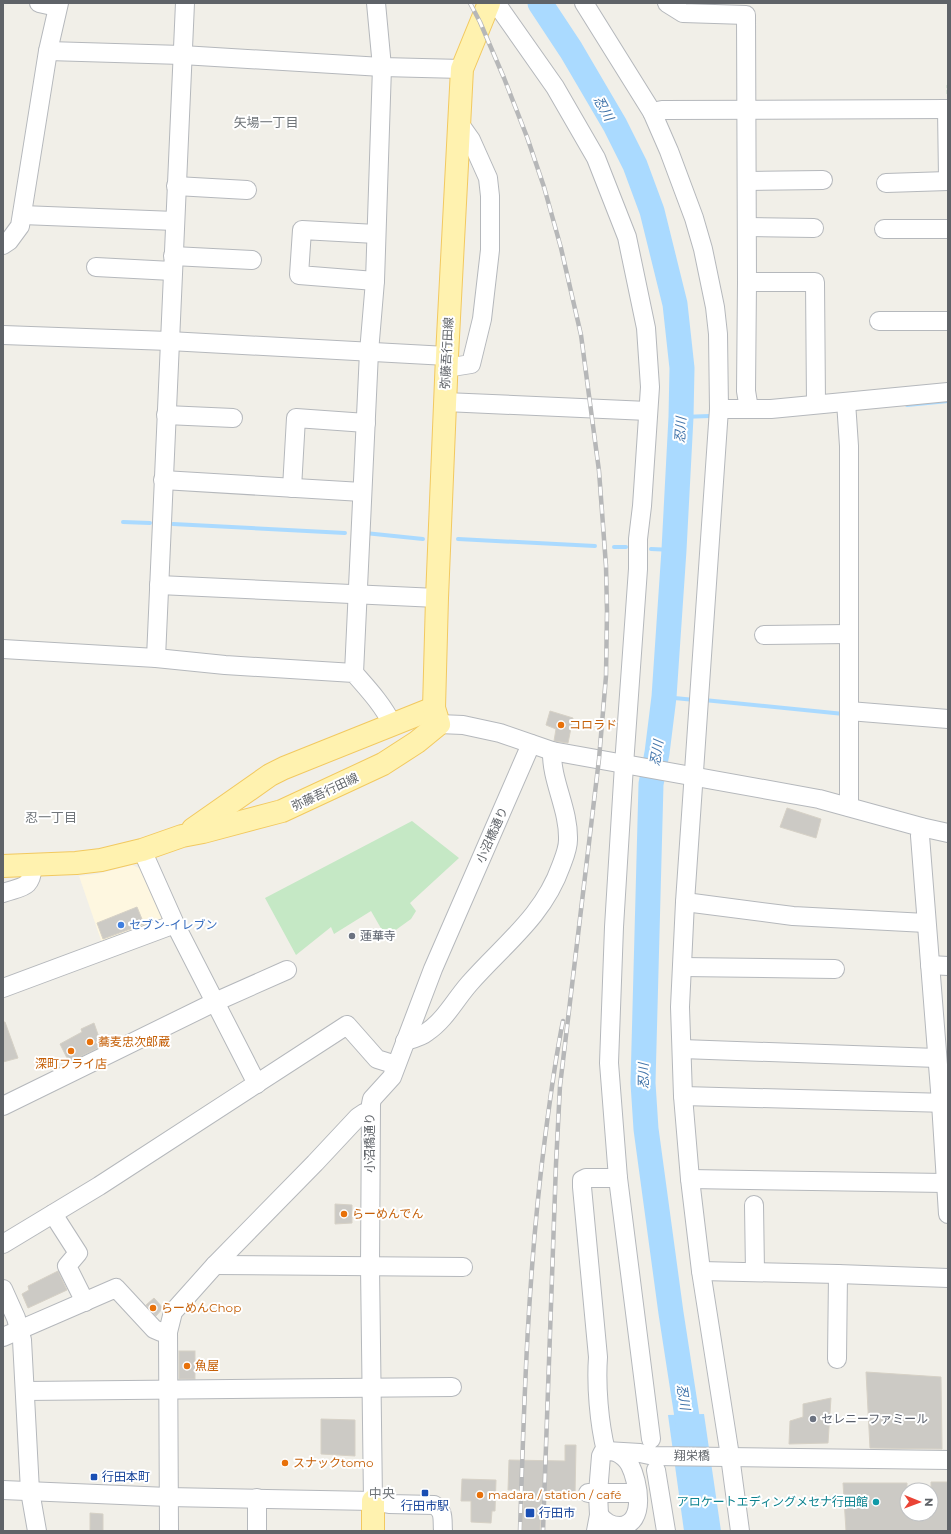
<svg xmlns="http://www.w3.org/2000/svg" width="951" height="1534" font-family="Montserrat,'Noto Sans JP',sans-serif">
<rect width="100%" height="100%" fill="#f1efe8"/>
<path fill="#fef7e0" d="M132,865L143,870L166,922L103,946L79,876L97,874Z"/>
<path fill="#c5e8c5" d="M412,821L459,858L410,903L416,911L411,919L386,937L371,911L334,934L331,927L296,955L265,898Z"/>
<path fill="#aadaff" d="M704,1414L721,1531H684L668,1415Z"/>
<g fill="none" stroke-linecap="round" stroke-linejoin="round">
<g stroke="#aadaff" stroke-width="4">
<path d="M907,405L948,401"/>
<path d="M681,417L710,416"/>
<path d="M123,522L150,523"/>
<path d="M173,524L345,533"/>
<path d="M365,533L423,539"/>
<path d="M458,539L595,546"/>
<path d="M614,547H626"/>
<path d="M651,549L674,550"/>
<path d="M664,697L695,700"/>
<path d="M704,700L844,714"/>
</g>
<path stroke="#aadaff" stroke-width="25" d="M540,3L571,50L615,125L635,165L652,211L675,304L682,368L681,417L674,550L664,697L657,753L651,784L643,1083L646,1129L671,1313L692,1449"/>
</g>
<g fill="#cccac5" stroke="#d6d1c6">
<path d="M550,711L573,718L568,743L554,741L556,729L546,725Z"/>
<path d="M787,808L821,819L816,838L780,827Z"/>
<path d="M137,907L144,924L103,939L97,923Z"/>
<path d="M3,1022H5L18,1058L3,1062Z"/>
<path d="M94,1023L102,1046L69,1062L60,1044L82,1032L81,1029Z"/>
<path d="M335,1204L352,1205V1223L335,1224Z"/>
<path d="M58,1271L67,1290L28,1308L22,1294L29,1290L28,1286Z"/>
<path d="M154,1298L163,1308L156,1316L146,1305Z"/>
<rect x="179" y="1351" width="16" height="28"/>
<path d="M866,1372L941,1377L942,1449L870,1448Z"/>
<path d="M831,1398L828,1443L789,1444L790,1421L803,1417V1404Z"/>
<path d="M321,1419L355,1420V1456L321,1454Z"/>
<path d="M565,1445H576L575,1495L542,1493L540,1531H522L524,1490H508L509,1460L565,1461Z"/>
<path d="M462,1479L496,1480L495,1511H492L491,1523L471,1522V1501H461Z"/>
<path d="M931,1482H948V1531H846L843,1483H907V1514H931Z"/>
<path d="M90,1513L103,1514V1531H90Z"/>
</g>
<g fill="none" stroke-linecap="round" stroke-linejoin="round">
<defs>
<g id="minor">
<path d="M39,3L57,7"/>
<path d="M496,3L555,87L596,158L627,237L646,328L650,387L642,506L638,539V569L624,765L614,927L609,1063L618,1178L651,1439"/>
<path d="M584,3L652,112L669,151L694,218L703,249L715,307L718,334L719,409L685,902L680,1007L683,1096L690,1179L701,1271L730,1456L740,1531"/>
<path d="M667,3L683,13L746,15L747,282L746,391L749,409"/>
<path d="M48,51L182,55L382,67L462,69"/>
<path d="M947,109L948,178"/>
<path d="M652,112L662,110L948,109"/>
<path d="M747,181L823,180"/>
<path d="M886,183L948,181"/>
<path d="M176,186L247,190"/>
<path d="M22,215L175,221"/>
<path d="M747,227L814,228"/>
<path d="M884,229H948"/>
<path d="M3,245L9,241L20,226L48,51L59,3"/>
<path d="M173,256L252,260"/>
<path d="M96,267L172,271"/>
<path d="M375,281L299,275L302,230L376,234"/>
<path d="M747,282H815L816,404"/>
<path d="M879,321H948"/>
<path d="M3,335L169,341L447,356"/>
<path d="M446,368L471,364L482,319L490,250V196L488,178L471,140L459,123"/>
<path d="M445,402L648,411"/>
<path d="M846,402L849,446V807"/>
<path d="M719,409H771L948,392"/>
<path d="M166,415L233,418"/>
<path d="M163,480L362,492"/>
<path d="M292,488L296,418L366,423"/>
<path d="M159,585L437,598"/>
<path d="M764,635L849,634"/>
<path d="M3,649L156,658L225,665L354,673C368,689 383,705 392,724"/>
<path d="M156,658L185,3"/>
<path d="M354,673L369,352L375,281L382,67L376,3"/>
<path d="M849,711L948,719"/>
<path d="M439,724L463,725L500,733L552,751L819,799L921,827L948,833"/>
<path d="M921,827L920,836L941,1103L948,1214"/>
<path d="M142,850L175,924L257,1084"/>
<path d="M3,893C23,886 31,889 33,866"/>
<path d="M685,902L793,916L926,923"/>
<path d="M930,965L948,966"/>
<path d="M682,967L835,969"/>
<path d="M3,988L175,924"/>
<path d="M405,1041C412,1039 421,1037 427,1032C445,1020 455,1000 469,984C503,945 543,917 561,866C564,858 568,849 568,840C569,809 551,781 552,751"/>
<path d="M682,1049L937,1058"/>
<path d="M683,1096L948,1103"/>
<path d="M3,1106L215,1002L287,970"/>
<path d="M690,1179L945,1183"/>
<path d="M754,1205L755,1272"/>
<path d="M53,1214L78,1253L67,1266L85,1302"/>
<path d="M3,1244L99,1186L347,1025L377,1059L396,1065"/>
<path d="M215,1265L463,1267"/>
<path d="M701,1271L838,1274L948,1278"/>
<path d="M3,1289L16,1318L22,1340L30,1491L37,1531"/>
<path d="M3,1337L116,1288L154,1329L161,1332H168"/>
<path d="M837,1359L838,1274"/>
<path d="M25,1391L452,1387"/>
<path d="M606,1451C599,1423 596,1385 598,1357L582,1187V1180L586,1178H618"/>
<path d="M656,1470L666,1531"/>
<path d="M3,1490L168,1497L373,1501L389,1504L434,1505C445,1511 442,1520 443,1531"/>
<path d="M588,1493H637"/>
<path d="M373,1501L370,1266L371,1104L372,1099L392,1077L433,969L531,744"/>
<path d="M599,1515C605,1522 610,1526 620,1526C647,1524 638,1481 630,1465C627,1459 622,1455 616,1452"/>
<path d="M169,1531L168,1332L173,1312L215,1265L315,1163L358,1117L364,1113L370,1111"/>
<path d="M257,1531V1498"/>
<path d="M596,1531L599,1515L598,1493L601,1456L603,1452L606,1451L640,1453L654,1456L948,1460"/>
</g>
<g id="major">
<path d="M193,829L270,775L284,768L434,708"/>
<path d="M3,866L76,863L101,860L142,850L182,836L203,832L282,811L383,764L417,742L439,724L434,708L437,598L447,356L462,69L489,3"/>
<path d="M373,1531V1501"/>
</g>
</defs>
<use href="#minor" stroke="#b5b8bc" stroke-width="20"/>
<use href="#major" stroke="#f2c960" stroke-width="24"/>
<path stroke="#9cc7a9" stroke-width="2.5" stroke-dasharray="4 2" stroke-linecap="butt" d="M948,94V85"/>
<use href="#minor" stroke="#fff" stroke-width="18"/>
<use href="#major" stroke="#fff2af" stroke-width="22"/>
<defs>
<g id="rail">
<path d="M470,3L480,22L504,78L527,137L544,187L561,248L581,335L599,471L606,566L607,611L606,676L599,759L560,1086L556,1164L543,1531"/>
<path d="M520,1531C524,1400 528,1269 545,1138C550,1099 555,1060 563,1021"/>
</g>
</defs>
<use href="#rail" stroke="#b6b7b8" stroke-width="4.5"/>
<use href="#rail" stroke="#fff" stroke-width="3" stroke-dasharray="9" stroke-linecap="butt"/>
</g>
<g fill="#e8710a" stroke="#fff" stroke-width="1.5">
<circle cx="561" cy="725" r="4"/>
<circle cx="90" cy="1042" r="4"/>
<circle cx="71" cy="1051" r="4"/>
<circle cx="344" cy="1214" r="4"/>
<circle cx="153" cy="1308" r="4"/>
<circle cx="187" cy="1366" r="4"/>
<circle cx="285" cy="1463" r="4"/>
<circle cx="480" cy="1495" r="4"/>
</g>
<circle fill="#3f7fe0" stroke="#fff" stroke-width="1.5" cx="121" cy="925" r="4"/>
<g fill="#6b7280" stroke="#fff" stroke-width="1.5">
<circle cx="352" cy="936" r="4"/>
<circle cx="813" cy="1419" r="4"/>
</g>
<g fill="#1a4fb4" stroke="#fff" stroke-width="1.5">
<rect x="90" y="1473" width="8" height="8" rx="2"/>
<rect x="421" y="1489" width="8" height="8" rx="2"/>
<rect x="525" y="1508" width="10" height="10" rx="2"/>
</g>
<circle fill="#0f9aa8" stroke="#fff" stroke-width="1.5" cx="876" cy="1502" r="4"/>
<g text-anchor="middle" stroke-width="4" stroke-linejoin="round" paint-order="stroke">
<g font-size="12" fill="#5f6368" stroke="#fff">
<text transform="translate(447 353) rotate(-87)" y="4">弥藤吾行田線</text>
<text transform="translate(325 792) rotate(-25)" y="4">弥藤吾行田線</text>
<text transform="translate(492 835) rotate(-66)" y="4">小沼橋通り</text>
<text transform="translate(370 1143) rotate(-90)" y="4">小沼橋通り</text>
<text x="692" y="1460">翔栄橋</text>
</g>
<g font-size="12" fill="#c56008" stroke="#fff" text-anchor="start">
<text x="569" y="729">コロラド</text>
<text x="98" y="1046">蕎麦忠次郎蔵</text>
<text x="71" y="1068" text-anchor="middle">深町フライ店</text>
<text x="352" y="1218">らーめんでん</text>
<text x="161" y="1312">らーめんChop</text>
<text x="195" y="1370">魚屋</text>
<text x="293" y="1467">スナックtomo</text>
<text x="488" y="1499">madara / station / café</text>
</g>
<g font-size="12" fill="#366cbe" stroke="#fff" text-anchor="start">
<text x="129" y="929">セブン-イレブン</text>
</g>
<g font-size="12" fill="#5b616d" stroke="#fff" text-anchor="start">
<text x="360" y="940">蓮華寺</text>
<text x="821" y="1423">セレニーファミール</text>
</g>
<g font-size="12" fill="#164399" stroke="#fff" text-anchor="start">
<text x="102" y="1481">行田本町</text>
<text x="425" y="1510" text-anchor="middle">行田市駅</text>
<text x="539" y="1517">行田市</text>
</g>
<g font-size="12" fill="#0d838f" stroke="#fff" text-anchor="end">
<text x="868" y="1506">アロケートエディングメセナ行田館</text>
</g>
<g font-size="13" font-style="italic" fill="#4174aa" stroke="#fff">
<text transform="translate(604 108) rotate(61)" y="5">忍川</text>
<text transform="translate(680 430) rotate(-87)" y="5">忍川</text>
<text transform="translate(656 753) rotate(-81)" y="5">忍川</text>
<text transform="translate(643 1076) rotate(-90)" y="5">忍川</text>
<text transform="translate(684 1397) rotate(81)" y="5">忍川</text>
</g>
<g font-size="13" fill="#70757a" stroke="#fff">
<text x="266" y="127">矢場一丁目</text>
<text x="51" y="822">忍一丁目</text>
<text x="382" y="1498">中央</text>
</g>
</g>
<rect width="951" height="1534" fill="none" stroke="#5f6368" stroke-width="8"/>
<g transform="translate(919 1502) rotate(91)"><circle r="19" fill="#ffffff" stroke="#bfc1c3"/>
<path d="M0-3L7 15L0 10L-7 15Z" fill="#ea4335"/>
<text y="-6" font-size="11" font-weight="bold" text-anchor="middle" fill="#5f6368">N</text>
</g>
</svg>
